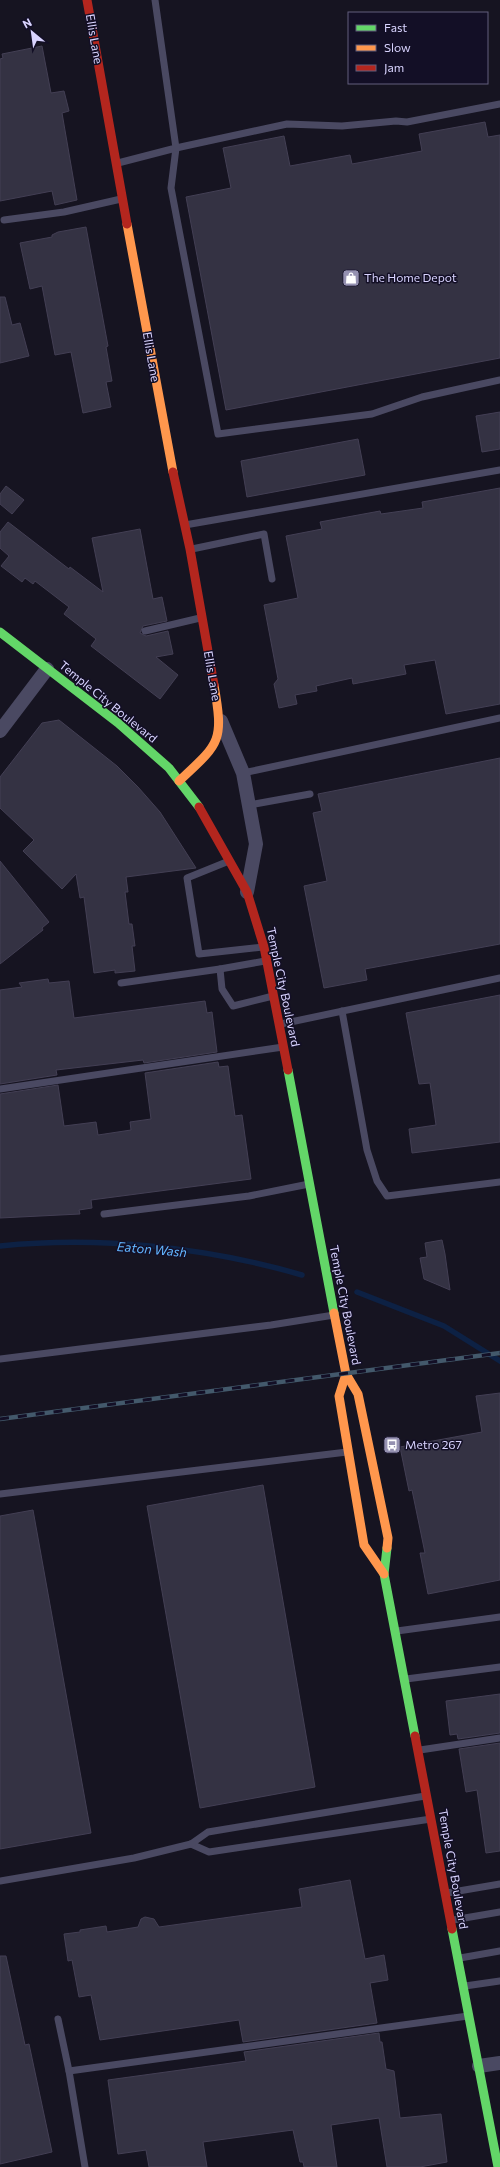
<svg xmlns="http://www.w3.org/2000/svg" width="500" height="2167" font-family="Commissioner,sans-serif">
<rect width="100%" height="100%" fill="#161421"/>
<g fill="none" stroke-linecap="round" stroke-linejoin="round">
<g stroke="#0d2144" stroke-width="5.5">
<path d="M0,1246C100,1236 206,1247 302,1275"/>
<path d="M357,1292L444,1326L500,1361"/>
</g>
</g>
<g fill="#343243" stroke="#433f54">
<path d="M42,46L51,93L64,91L69,111L62,113L77,200L55,205L52,191L0,201V59L3,58L2,54Z"/>
<path d="M485,122L488,137L500,135V358L226,410L186,197L231,188L223,148L284,136L290,166L350,155L352,164L422,151L419,134Z"/>
<path d="M86,227L108,346L106,347L112,381L106,382L111,407L83,413L71,352L55,355L42,286L30,289L20,243L52,237V235L58,232Z"/>
<path d="M0,297H5L12,325L20,323L29,356L0,363Z"/>
<path d="M500,412V449L482,452L476,416Z"/>
<path d="M358,439L365,475L247,497L241,461Z"/>
<path d="M6,486L24,500L12,514L0,504V494Z"/>
<path d="M500,488V704L446,714L435,660L404,665L406,674L353,684L352,678L316,686L317,691L295,695L297,704L279,708L274,684L278,679L264,605L298,598L286,536L322,529L320,522L380,511L381,514L423,508L422,502Z"/>
<path d="M8,522L69,569L70,567L103,592L92,538L140,529L153,599L162,597L167,621L143,626L140,633L146,636L168,631L173,654L156,657L178,675L160,699L91,646L96,639L64,614L69,607L35,581L33,584L25,578L22,582L1,566L9,556L0,548V532Z"/>
<path d="M59,720L117,766L138,787L160,812L196,868L126,877L128,892H125L129,924H132L135,946H132L135,971L115,973V970L94,973L84,897L80,898L76,874L62,889L23,851L34,840L0,808V777L42,723Z"/>
<path d="M500,758V944L365,969L367,980L324,988L304,886L327,881L313,813L322,811L318,794Z"/>
<path d="M0,861L49,922L42,928L43,930L0,964Z"/>
<path d="M48,979L49,983L69,981L74,1018L205,1001L207,1013L212,1012L217,1052L144,1063L143,1060L56,1070L57,1075L0,1084V990L22,987L19,983Z"/>
<path d="M500,995V1142L412,1153L409,1129L436,1125L430,1083L419,1084L406,1013Z"/>
<path d="M218,1062L219,1067L228,1066L235,1116L242,1115L251,1179L91,1200L92,1208L79,1210L80,1214L0,1218V1094L58,1085L64,1126L96,1122L98,1135L131,1130L130,1122L151,1119L145,1073Z"/>
<path d="M442,1240L445,1254L450,1290L424,1279L420,1258L427,1257L425,1243Z"/>
<path d="M500,1393V1580L428,1594L420,1553H425L412,1490L409,1491L400,1447L482,1432L476,1396Z"/>
<path d="M263,1485L315,1787L200,1808L147,1506Z"/>
<path d="M33,1510L91,1833L0,1849V1516Z"/>
<path d="M500,1694V1733L458,1739L457,1734L450,1735L446,1701Z"/>
<path d="M500,1743V1851L486,1853L477,1790L466,1792L459,1749Z"/>
<path d="M350,1880L365,1959L384,1955L388,1980L370,1983L377,2023L243,2042L239,2020L100,2040L91,1995L79,1997L72,1960L68,1961L64,1934L80,1932V1930L106,1926L107,1932L138,1927L141,1919L145,1917L154,1919L159,1927L302,1907L299,1889Z"/>
<path d="M0,1956H6L25,2045L29,2044L52,2152L0,2164Z"/>
<path d="M379,2033L380,2042H382L386,2069L394,2071L400,2118L441,2114L447,2162L420,2167H387L379,2118L331,2125L337,2167H304L303,2162H300L293,2130L203,2142L207,2167H149L146,2150L118,2154L108,2080L246,2061L244,2052Z"/>
</g>
<g fill="none" stroke-linecap="round" stroke-linejoin="round">
<g stroke="#4a4962" stroke-width="7">
<path d="M500,104L407,122L396,121L342,126L287,124L176,148L171,188L218,434L372,414L422,397L500,380"/>
<path d="M118,163L176,148L155,0"/>
<path d="M4,220L64,212L121,199"/>
<path d="M185,525L500,470"/>
<path d="M192,549L264,534L272,579"/>
<path d="M145,631L200,618"/>
<path d="M243,773L500,718"/>
<path d="M249,805L310,794"/>
<path d="M229,861L187,878L199,954L263,947"/>
<path d="M265,961L220,969L222,989L233,1006L273,996"/>
<path d="M121,983L220,969"/>
<path d="M342,1011L367,1150L377,1181L387,1196L500,1182"/>
<path d="M281,1024L500,978"/>
<path d="M0,1089L283,1047"/>
<path d="M104,1214L249,1196L309,1184"/>
<path d="M0,1359L271,1325L334,1315"/>
<path d="M0,1494L347,1452"/>
<path d="M397,1631L500,1617"/>
<path d="M406,1679L500,1667"/>
<path d="M420,1750L500,1738"/>
<path d="M191,1844L209,1852L431,1819"/>
<path d="M0,1881L134,1858L191,1844L208,1832L425,1796"/>
<path d="M447,1893L500,1884"/>
<path d="M453,1920L500,1912"/>
<path d="M460,1958L500,1951"/>
<path d="M465,1986L500,1981"/>
<path d="M58,2019L69,2071L85,2167"/>
<path d="M69,2071L468,2016"/>
</g>
<g stroke="#4a4962" stroke-width="14">
<path d="M221,721L243,773L256,844L247,892"/>
<path d="M0,731L47,669"/>
<path d="M479,2066L500,2063"/>
</g>
<g stroke="#63d668" stroke-width="9">
<path d="M0,632L118,723L169,768L199,807"/>
<path d="M288,1070L334,1313"/>
<path d="M387,1548L384,1574L415,1736"/>
<path d="M452,1929L498,2167"/>
</g>
<g stroke="#ff974d" stroke-width="9">
<path d="M127,224L173,472"/>
<path d="M179,781C220,743 224,742 214,685"/>
<path d="M334,1313L346,1374L358,1394L388,1538L387,1548"/>
<path d="M346,1374L339,1396L364,1545L384,1574"/>
</g>
<g stroke="#b3261e" stroke-width="9">
<path d="M87,0L127,224"/>
<path d="M173,472L190,549L214,685"/>
<path d="M199,807L247,892L264,947L288,1070"/>
<path d="M415,1736L452,1929"/>
</g>
<defs>
<path id="rail" d="M0,1419L500,1353"/>
</defs>
<use href="#rail" stroke="#43596b" stroke-width="4.5"/>
<use href="#rail" stroke="#130f26" stroke-width="3" stroke-dasharray="9" stroke-linecap="butt"/>
</g>
<defs>
<symbol id="shop-square" viewBox="-11 -11 22 22"><rect x="-9" y="-9" width="18" height="18" rx="4" fill="#9591b1" stroke="#130f26"/><path d="M-5-2.5h2.3a2.7 3.5 0 0 1 5.4 0H5L5.5 6h-11ZM-1.5-2.5h3a1.5 2.3 0 0 0-3 0Z" fill="#fff"/></symbol>
<symbol id="bus-square" viewBox="-11 -11 22 22"><rect x="-9" y="-9" width="18" height="18" rx="4" fill="#9591b1" stroke="#130f26"/><path d="M-5-6H5V4H4V6H2V4H-2V6H-4V4H-5ZM-3.5-4V0h7V-4ZM-3.5 1.2v1.5H-2V1.2ZM2 1.2v1.5H3.5V1.2Z" fill="#fff"/></symbol>
</defs>
<g fill-rule="evenodd">
<use href="#shop-square" x="341" y="268" width="20" height="20"/>
<use href="#bus-square" x="382" y="1435" width="20" height="20"/>
</g>
<g text-anchor="middle" stroke-width="3" stroke-linejoin="round" paint-order="stroke">
<g font-size="12" fill="#d9d4ff" stroke="#130f26">
<text transform="translate(94 39) rotate(80)" y="4">Ellis Lane</text>
<text transform="translate(151 357) rotate(80)" y="4">Ellis Lane</text>
<text transform="translate(212 676) rotate(80)" y="4">Ellis Lane</text>
<text transform="translate(108 702) rotate(39)" y="4">Temple City Boulevard</text>
<text transform="translate(283 987) rotate(78)" y="4">Temple City Boulevard</text>
<text transform="translate(345 1305) rotate(79)" y="4">Temple City Boulevard</text>
<text transform="translate(453 1869) rotate(80)" y="4">Temple City Boulevard</text>
</g>
<g font-size="12" fill="#d9d4ff" stroke="#130f26" text-anchor="start">
<text x="364" y="282">The Home Depot</text>
<text x="405" y="1449">Metro 267</text>
</g>
<g font-size="13" font-style="italic" fill="#62b6ff" stroke="#130f26">
<text transform="translate(152 1249) rotate(5)" y="5">Eaton Wash</text>
</g>
</g>
<rect x="348" y="12" width="140" height="72" fill="#130f26" stroke="#625e7d"/>
<rect x="356" y="25" width="20" height="6" fill="#63d668" stroke="#625e7d"/>
<text x="384" y="32" font-size="12" fill="#d9d4ff">Fast</text>
<rect x="356" y="45" width="20" height="6" fill="#ff974d" stroke="#625e7d"/>
<text x="384" y="52" font-size="12" fill="#d9d4ff">Slow</text>
<rect x="356" y="65" width="20" height="6" fill="#b3261e" stroke="#625e7d"/>
<text x="384" y="72" font-size="12" fill="#d9d4ff">Jam</text>
<g transform="translate(32 32) rotate(331)" stroke="#130f26" stroke-width="3" paint-order="stroke">
<path d="M0-3L7 15L0 10L-7 15Z" fill="#d9d4ff"/>
<text y="-6" font-size="11" font-weight="bold" text-anchor="middle" fill="#d9d4ff">N</text>
</g>
</svg>
